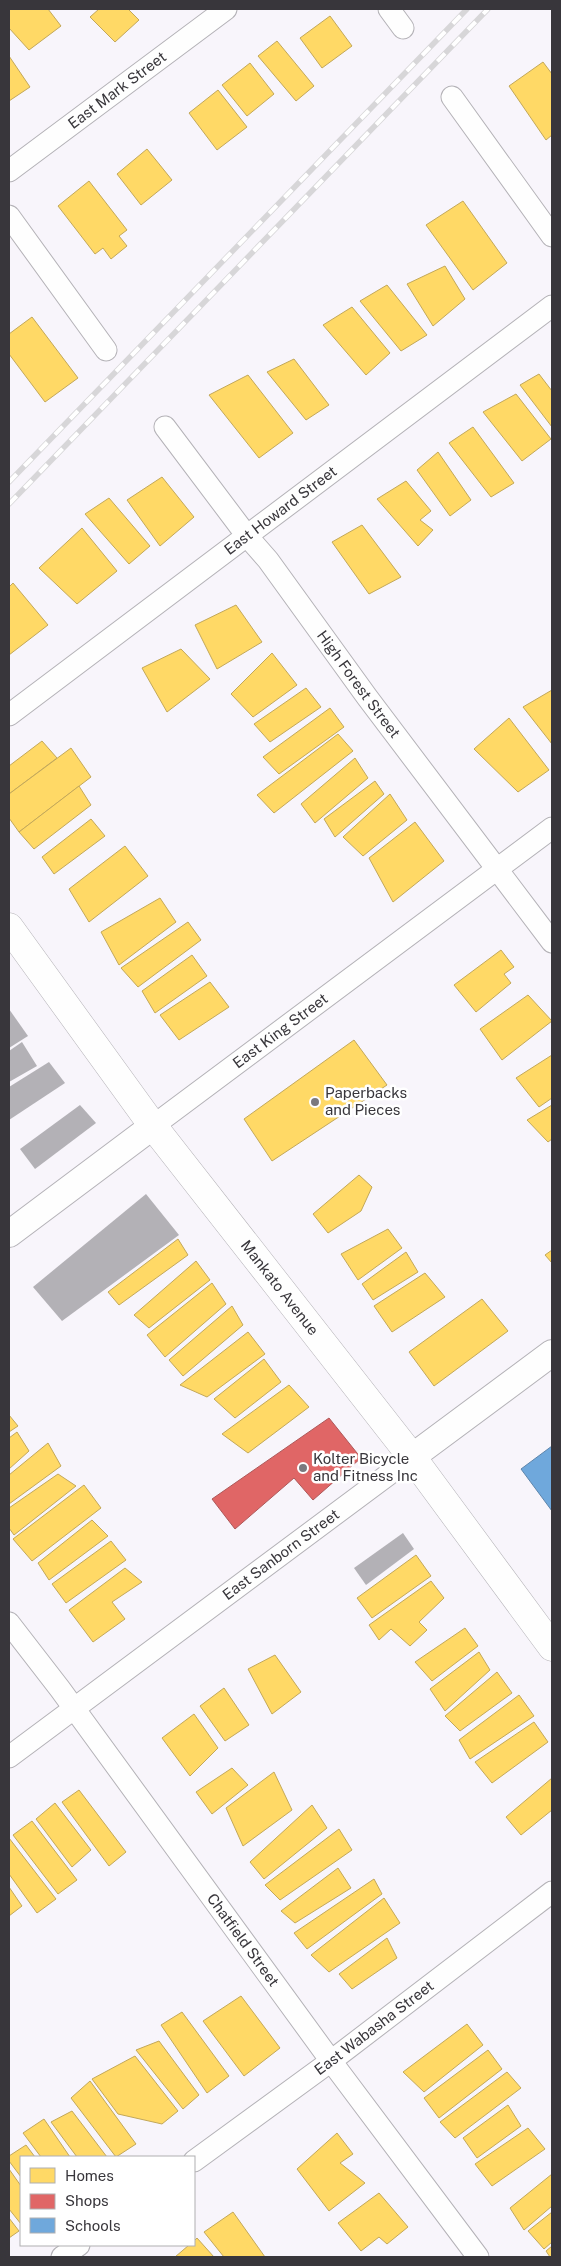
<svg xmlns="http://www.w3.org/2000/svg" width="561" height="2266" font-family="'Public Sans',sans-serif">
<rect width="100%" height="100%" fill="#f8f5fb"/>
<g fill="#ffd966" stroke="#c3a859">
<path d="M9,9H48L61,26L29,50L9,28Z"/>
<path d="M99,9H128L139,20L115,42L90,17Z"/>
<path d="M330,16L352,46L322,68L300,38Z"/>
<path d="M277,41L314,86L296,101L258,56Z"/>
<path d="M9,56L30,87L9,101Z"/>
<path d="M543,62L552,74V135L546,140L509,86Z"/>
<path d="M250,63L274,94L247,116L222,85Z"/>
<path d="M218,90L247,127L217,150L189,113Z"/>
<path d="M147,149L172,180L141,205L117,174Z"/>
<path d="M89,181L127,230L119,236L127,246L111,259L103,248L95,254L58,206Z"/>
<path d="M463,201L507,263L473,290L426,225Z"/>
<path d="M445,266L465,299L433,326L407,284Z"/>
<path d="M387,285L427,335L401,351L360,301Z"/>
<path d="M352,307L390,353L366,375L323,325Z"/>
<path d="M32,317L78,378L45,402L9,354V334Z"/>
<path d="M294,359L329,405L306,420L267,372Z"/>
<path d="M539,374L552,391V427L520,385Z"/>
<path d="M248,375L293,433L259,458L209,395Z"/>
<path d="M516,394L551,439L522,461L483,412Z"/>
<path d="M473,427L514,483L491,497L449,443Z"/>
<path d="M438,452L471,500L450,516L417,470Z"/>
<path d="M162,477L194,517L160,546L127,500Z"/>
<path d="M406,481L431,511L420,520L433,530L418,546L377,499Z"/>
<path d="M109,498L150,546L129,564L85,514Z"/>
<path d="M362,525L401,577L369,594L332,542Z"/>
<path d="M82,528L117,571L77,604L39,568Z"/>
<path d="M13,583L48,625L9,655V587Z"/>
<path d="M236,605L262,642L217,669L195,625Z"/>
<path d="M181,649L210,679L167,712L142,668Z"/>
<path d="M272,653L297,685L253,717L231,694Z"/>
<path d="M306,688L321,707L270,742L254,724Z"/>
<path d="M552,690V744L523,707Z"/>
<path d="M330,708L344,727L279,774L263,757Z"/>
<path d="M509,718L549,770L518,792L474,749Z"/>
<path d="M338,734L353,751L274,813L257,795Z"/>
<path d="M42,741L57,758L9,794V766Z"/>
<path d="M71,748L91,777L19,832L9,818V794Z"/>
<path d="M355,758L368,778L315,823L301,804Z"/>
<path d="M375,781L384,794L335,837L324,819Z"/>
<path d="M79,786L91,805L34,849L19,832Z"/>
<path d="M390,794L407,820L363,856L343,837Z"/>
<path d="M91,819L105,836L54,874L42,857Z"/>
<path d="M415,822L444,861L393,902L369,858Z"/>
<path d="M125,846L148,876L89,922L69,889Z"/>
<path d="M160,898L176,922L119,965L101,932Z"/>
<path d="M188,922L201,940L138,987L121,968Z"/>
<path d="M501,950L514,967L504,974L511,983L476,1012L454,985Z"/>
<path d="M192,955L207,976L155,1013L142,991Z"/>
<path d="M210,982L229,1007L179,1040L160,1015Z"/>
<path d="M528,995L552,1021L502,1060L480,1029Z"/>
<path d="M354,1040L387,1085L272,1161L244,1119Z"/>
<path d="M552,1055V1098L539,1107L516,1078Z"/>
<path d="M552,1105V1139L548,1142L527,1120Z"/>
<path d="M359,1175L372,1187L361,1211L328,1233L313,1214Z"/>
<path d="M388,1229L402,1248L358,1280L341,1254Z"/>
<path d="M178,1239L188,1255L119,1305L108,1292Z"/>
<path d="M552,1250V1263L545,1255Z"/>
<path d="M406,1252L418,1272L373,1300L362,1284Z"/>
<path d="M196,1261L210,1280L149,1328L134,1315Z"/>
<path d="M425,1273L445,1297L392,1332L374,1306Z"/>
<path d="M212,1283L226,1304L165,1357L147,1335Z"/>
<path d="M482,1299L508,1331L434,1386L409,1352Z"/>
<path d="M232,1306L243,1325L183,1376L169,1360Z"/>
<path d="M248,1332L265,1354L207,1397L180,1385Z"/>
<path d="M264,1359L281,1382L235,1418L214,1399Z"/>
<path d="M289,1385L309,1407L248,1453L222,1434Z"/>
<path d="M9,1415L18,1426L9,1432Z"/>
<path d="M17,1432L29,1451L9,1469V1438Z"/>
<path d="M48,1443L61,1466L9,1504V1475Z"/>
<path d="M58,1474L76,1486L14,1535L9,1528V1508Z"/>
<path d="M84,1485L101,1508L32,1561L13,1539Z"/>
<path d="M92,1520L108,1536L49,1580L38,1563Z"/>
<path d="M111,1541L126,1560L66,1603L52,1584Z"/>
<path d="M416,1555L431,1576L372,1618L357,1598Z"/>
<path d="M125,1568L142,1582L112,1602L125,1619L93,1642L69,1610Z"/>
<path d="M431,1581L444,1598L419,1622L427,1630L410,1646L391,1629L379,1640L369,1625Z"/>
<path d="M465,1628L478,1646L432,1681L415,1662Z"/>
<path d="M479,1652L490,1670L445,1711L430,1689Z"/>
<path d="M275,1655L301,1692L272,1714L248,1669Z"/>
<path d="M497,1672L512,1693L460,1731L445,1716Z"/>
<path d="M224,1688L249,1725L225,1741L200,1706Z"/>
<path d="M519,1695L534,1716L470,1759L459,1740Z"/>
<path d="M194,1714L218,1748L190,1776L162,1738Z"/>
<path d="M534,1722L548,1742L492,1783L475,1762Z"/>
<path d="M232,1768L248,1785L212,1814L196,1792Z"/>
<path d="M274,1772L292,1810L243,1846L226,1808Z"/>
<path d="M552,1778V1810L521,1835L506,1817Z"/>
<path d="M79,1790L126,1852L109,1866L62,1802Z"/>
<path d="M55,1803L91,1850L72,1867L36,1819Z"/>
<path d="M312,1805L327,1828L264,1879L250,1862Z"/>
<path d="M32,1821L77,1880L58,1894L13,1835Z"/>
<path d="M339,1829L352,1850L280,1900L265,1885Z"/>
<path d="M9,1838L56,1899L37,1913L9,1874Z"/>
<path d="M338,1868L351,1888L295,1923L281,1911Z"/>
<path d="M374,1879L382,1894L307,1949L294,1933Z"/>
<path d="M9,1887L22,1906L9,1916Z"/>
<path d="M384,1898L400,1923L329,1972L311,1955Z"/>
<path d="M387,1938L397,1958L352,1989L339,1974Z"/>
<path d="M241,1996L280,2048L244,2076L203,2021Z"/>
<path d="M182,2012L229,2076L207,2093L161,2025Z"/>
<path d="M467,2024L483,2045L424,2092L403,2072Z"/>
<path d="M159,2041L199,2095L183,2109L136,2050Z"/>
<path d="M488,2050L502,2069L439,2118L424,2098Z"/>
<path d="M135,2056L178,2111L162,2124L118,2114L92,2079Z"/>
<path d="M507,2072L521,2088L455,2138L440,2122Z"/>
<path d="M90,2081L136,2144L116,2157L71,2098Z"/>
<path d="M508,2105L521,2126L477,2158L463,2138Z"/>
<path d="M72,2111L107,2157H77L51,2122Z"/>
<path d="M44,2119L70,2157H41L23,2133Z"/>
<path d="M528,2128L545,2149L492,2186L475,2164Z"/>
<path d="M337,2133L353,2154L340,2163L365,2183L329,2211L297,2169Z"/>
<path d="M26,2145L35,2157H21V2177L9,2161V2156Z"/>
<path d="M9,2169L21,2186V2224L9,2209Z"/>
<path d="M552,2174V2206L524,2230L510,2208Z"/>
<path d="M379,2193L408,2227L387,2244L379,2237L361,2251L338,2223Z"/>
<path d="M233,2212L265,2257H224L204,2232Z"/>
<path d="M552,2212V2242L544,2249L528,2231Z"/>
<path d="M9,2218L19,2231L9,2238Z"/>
<path d="M197,2238L214,2257H175L189,2245H194V2241Z"/>
<path d="M552,2246V2257H550L546,2251Z"/>
</g>
<path fill="#e06666" stroke="#ae5859" d="M329,1418L361,1458L313,1500L294,1478L235,1529L212,1499Z"/>
<path fill="#6fa8dc" stroke="#5e86ac" d="M552,1446V1511L521,1469Z"/>
<g fill="#b3b1b6">
<path d="M9,1009L28,1036L9,1048Z"/>
<path d="M22,1042L37,1066L9,1082V1051Z"/>
<path d="M49,1062L65,1083L9,1120V1087Z"/>
<path d="M80,1105L96,1123L35,1169L20,1149Z"/>
<path d="M146,1194L179,1235L62,1321L33,1287Z"/>
<path d="M403,1533L414,1549L366,1585L354,1568Z"/>
</g>
<g fill="none" stroke-linecap="round" stroke-linejoin="round">
<defs>
<g id="minor">
<path d="M389,9L403,28"/>
<path d="M452,97L552,236"/>
<path id="s1" d="M9,171L226,9"/>
<path d="M9,216L106,350"/>
<path id="s2" d="M165,427L247,536L268,560L367,697L552,942"/>
<path id="s3" d="M9,715L552,306"/>
<path id="s4" d="M153,1126L552,828"/>
<path id="s5" d="M9,1623L60,1689L331,2061L478,2257"/>
<path id="s6" d="M9,1757L412,1457"/>
<path id="s7" d="M194,2161L331,2061L552,1892"/>
<path d="M62,2257L79,2245"/>
</g>
<g id="tertiary">
<path d="M9,1234L153,1126"/>
<path d="M412,1457L552,1353"/>
</g>
<g id="secondary">
<path id="s8" d="M9,927L153,1126L412,1457L552,1647"/>
</g>
</defs>
<use href="#minor" stroke="#b4b2b7" stroke-width="23"/>
<use href="#tertiary" stroke="#b4b2b7" stroke-width="28"/>
<use href="#secondary" stroke="#b4b2b7" stroke-width="29"/>
<use href="#minor" stroke="#fefefe" stroke-width="21"/>
<use href="#tertiary" stroke="#fefefe" stroke-width="26"/>
<use href="#secondary" stroke="#fefefe" stroke-width="28"/>
<defs>
<g id="rail">
<path d="M9,482L467,9"/>
<path d="M9,504L488,9"/>
</g>
</defs>
<use href="#rail" stroke="#d7d6d8" stroke-width="5.5"/>
<use href="#rail" stroke="#fff" stroke-width="4" stroke-dasharray="11" stroke-linecap="butt"/>
</g>
<g fill="#7b797e" stroke="#fff" stroke-width="2">
<circle cx="315" cy="1102" r="5"/>
<circle cx="303" cy="1468" r="5"/>
</g>
<g text-anchor="middle" stroke-width="5" stroke-linejoin="round" paint-order="stroke">
<g font-size="15" fill="#38363b" stroke="#fff">
<text dy="5" stroke="none"><textPath href="#s1" startOffset="135">East Mark Street</textPath></text>
<text dy="5" stroke="none"><textPath href="#s3" startOffset="340">East Howard Street</textPath></text>
<text dy="5" stroke="none"><textPath href="#s2" startOffset="322">High Forest Street</textPath></text>
<text dy="5" stroke="none"><textPath href="#s4" startOffset="159">East King Street</textPath></text>
<text dy="5" stroke="none"><textPath href="#s8" startOffset="451">Mankato Avenue</textPath></text>
<text dy="5" stroke="none"><textPath href="#s6" startOffset="339">East Sanborn Street</textPath></text>
<text dy="5" stroke="none"><textPath href="#s5" startOffset="394">Chatfield Street</textPath></text>
<text dy="5" stroke="none"><textPath href="#s7" startOffset="224">East Wabasha Street</textPath></text>
</g>
<g font-size="15" fill="#38363b" stroke="#fff" text-anchor="start">
<text x="325" y="1098">Paperbacks<tspan x="325" dy="17">and Pieces</tspan></text>
<text x="313" y="1464">Kolter Bicycle<tspan x="313" dy="17">and Fitness Inc</tspan></text>
</g>
</g>
<rect width="561" height="2266" fill="none" stroke="#38363b" stroke-width="20"/>
<rect x="20" y="2156" width="175" height="90" fill="#ffffff" stroke="#afafb1"/>
<rect x="30" y="2168" width="25" height="15" fill="#ffd966" stroke="#afafb1"/>
<text x="65" y="2181" font-size="15" fill="#38363b">Homes</text>
<rect x="30" y="2194" width="25" height="15" fill="#e06666" stroke="#afafb1"/>
<text x="65" y="2206" font-size="15" fill="#38363b">Shops</text>
<rect x="30" y="2218" width="25" height="15" fill="#6fa8dc" stroke="#afafb1"/>
<text x="65" y="2231" font-size="15" fill="#38363b">Schools</text>
</svg>
